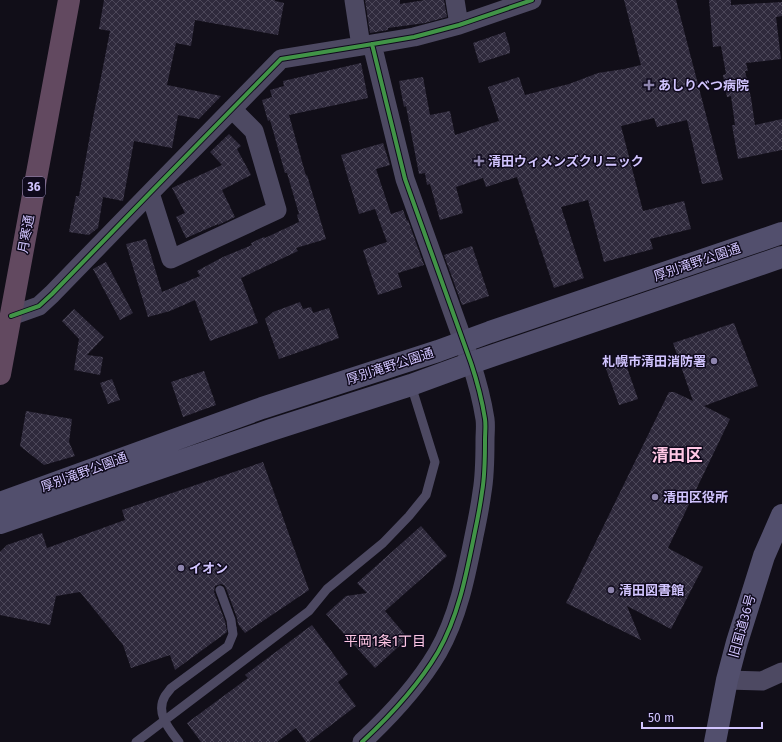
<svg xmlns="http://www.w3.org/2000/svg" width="782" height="742" viewBox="0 0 782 742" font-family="'Fira Sans','Noto Sans JP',sans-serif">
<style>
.building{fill:url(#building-cross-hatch)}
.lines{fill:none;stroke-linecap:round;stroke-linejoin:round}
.lane{stroke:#4d4962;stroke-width:9}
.street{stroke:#4d4962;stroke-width:19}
.secondary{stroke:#524f6d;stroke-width:22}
.highway{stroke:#624960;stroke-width:22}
.lane-bridge{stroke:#4d4962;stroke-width:9}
.cycleway-casing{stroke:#0f0a1c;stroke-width:6}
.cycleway{stroke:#419447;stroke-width:4}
.poi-dot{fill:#8e85ae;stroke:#0f0a1c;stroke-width:1.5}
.labels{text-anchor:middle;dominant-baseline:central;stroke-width:3;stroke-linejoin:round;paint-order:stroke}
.shield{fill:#0f0a1c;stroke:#988dbb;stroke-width:1}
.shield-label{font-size:12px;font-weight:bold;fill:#d2c5ff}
.poi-label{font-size:13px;font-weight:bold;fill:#d2c5ff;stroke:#0f0a1c;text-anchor:start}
.street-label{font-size:13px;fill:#d2c5ff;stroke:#0f0a1c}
.neighbourhood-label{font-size:14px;fill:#ffc7e5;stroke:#0f0a1c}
.district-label{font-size:17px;font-weight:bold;fill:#ffc7e5;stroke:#0f0a1c}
</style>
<defs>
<pattern id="building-cross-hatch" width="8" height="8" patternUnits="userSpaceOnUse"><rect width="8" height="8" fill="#2f2a3c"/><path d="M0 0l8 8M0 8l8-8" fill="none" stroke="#4c4759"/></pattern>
</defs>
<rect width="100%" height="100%" fill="#110e18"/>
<path class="building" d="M 104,0 L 275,0 L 275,1 L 284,3 L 278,35 L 195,20 L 191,46 L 176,43 L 167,85 L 221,96 L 199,119 L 178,115 L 172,148 L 134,141 L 123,201 L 103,197 L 98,228 L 89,235 L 69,232 L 76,196 L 79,196 L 94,113 L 110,31 L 99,29 Z
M 365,0 L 400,0 L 400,4 L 425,0 L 444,0 L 447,17 L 425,23 L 388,28 L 388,30 L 370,33 Z
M 624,0 L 676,0 L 723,180 L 702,184 L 687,120 L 657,127 L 654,118 L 621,126 L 643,211 L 684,201 L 691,229 L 650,239 L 653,249 L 604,262 L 588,200 L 561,207 L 584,278 L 554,288 L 517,177 L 486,187 L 483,178 L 456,187 L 463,213 L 440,220 L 430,184 L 427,185 L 425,173 L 419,174 L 406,106 L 404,107 L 399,81 L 423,77 L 430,115 L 450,111 L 455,135 L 499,121 L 488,87 L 519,77 L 525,95 L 569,84 L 598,73 L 624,69 L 641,65 Z
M 709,0 L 731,0 L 731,5 L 782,2 L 782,16 L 776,17 L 781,59 L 746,63 L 748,71 L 745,71 L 751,98 L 755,125 L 782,119 L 782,150 L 738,159 L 732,125 L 735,125 L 731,96 L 727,97 L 723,75 L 726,74 L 721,46 L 713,47 Z
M 505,32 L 510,48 L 510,53 L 479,63 L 473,43 Z
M 361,63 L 368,98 L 289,115 L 306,176 L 307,175 L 326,239 L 296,248 L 298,251 L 241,278 L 258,323 L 210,341 L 195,300 L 170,311 L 148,317 L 126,244 L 146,239 L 162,292 L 200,276 L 197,271 L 223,257 L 252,245 L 251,243 L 264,237 L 265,238 L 299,222 L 297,215 L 299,214 L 287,173 L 285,173 L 270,120 L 268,121 L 262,100 L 272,97 L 270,90 L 284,86 L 283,81 Z
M 229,134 L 241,146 L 237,149 L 251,175 L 222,190 L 235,217 L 218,225 L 218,224 L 186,238 L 176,217 L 185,213 L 172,188 L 222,165 L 210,152 Z
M 383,143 L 390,165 L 376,169 L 391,214 L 403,210 L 407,221 L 408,220 L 424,265 L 398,273 L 402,287 L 378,295 L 363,250 L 387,242 L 375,209 L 359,214 L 341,155 Z
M 472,246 L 489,296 L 462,305 L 444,255 Z
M 106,262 L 133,313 L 120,320 L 93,269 Z
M 300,302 L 303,309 L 311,307 L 313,313 L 329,308 L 339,338 L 279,359 L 265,319 L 273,312 Z
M 74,309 L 104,337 L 87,355 L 103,357 L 100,375 L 74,370 L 79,339 L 62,321 Z
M 734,323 L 758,386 L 704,406 L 730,419 L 668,548 L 703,567 L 671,629 L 627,606 L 641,640 L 566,603 L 669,392 L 674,392 L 693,401 L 673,343 Z
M 624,359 L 638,399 L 619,405 L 605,366 Z
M 204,371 L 216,405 L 183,417 L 171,382 Z
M 112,379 L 120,400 L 108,404 L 100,383 Z
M 26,411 L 72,419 L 69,442 L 75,456 L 44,465 L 20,446 Z
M 263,462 L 309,590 L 245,633 L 238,624 L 237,618 L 226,588 L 224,585 L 221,584 L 215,586 L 214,592 L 225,621 L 227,632 L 175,670 L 170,655 L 131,668 L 123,645 L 80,592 L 56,596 L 50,625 L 0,615 L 0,552 L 7,545 L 42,533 L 47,548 L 125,520 L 122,510 Z
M 421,526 L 447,556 L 385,611 L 408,638 L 375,668 L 326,614 L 346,596 L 367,593 L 357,583 Z
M 312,625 L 348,674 L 338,682 L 356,706 L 309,742 L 306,742 L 296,728 L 277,742 L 201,742 L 187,723 L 248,678 L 245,675 Z"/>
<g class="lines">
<path class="lane" d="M 220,590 L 231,620 L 232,628
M 136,742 L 309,611 L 327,589 L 383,543 L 409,516 L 426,495 L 435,462 L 411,385"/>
<path class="street" d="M 354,0 L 361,46
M 455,0 L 459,25
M 150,193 L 171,259 L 277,210 L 254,131 L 232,109
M 11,316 L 39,306 L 52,294 L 150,193 L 281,59 L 361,46 L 414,37 L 459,25 L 532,0
M 727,680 L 762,681 L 782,672
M 362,742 C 391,715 418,686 438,652 C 458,617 466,576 474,536 C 477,522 480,507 482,492 C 485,475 485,457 485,440 C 485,433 486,426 485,419 C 482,400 477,381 471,363 L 405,179 L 372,44"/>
<path class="secondary" d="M 0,503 L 262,408 L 438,351 L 490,332 L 782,233
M 0,523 L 271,430 L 411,385 L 471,363 L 782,257
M 715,742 L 727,680 L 737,642 L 764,556 L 782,515"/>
<path class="highway" d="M 0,374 L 69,0"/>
<path class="lane-bridge" d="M 179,742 C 169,729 155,713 165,696 C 167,693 169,691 171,688 L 228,646 L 233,634 L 232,628"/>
<defs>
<path id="cycleway" d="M 11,316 L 39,306 L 52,294 L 150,193 L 281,59 L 361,46 L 414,37 L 459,25 L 532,0
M 362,742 C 391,715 418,686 438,652 C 458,617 466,576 474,536 C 477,522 480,507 482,492 C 485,475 485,457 485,440 C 485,433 486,426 485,419 C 482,400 477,381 471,363 L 405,179 L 372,44"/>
</defs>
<use href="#cycleway" class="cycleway-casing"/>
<use href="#cycleway" class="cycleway"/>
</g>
<g class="poi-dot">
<path d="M647 79h4v4h4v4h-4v4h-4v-4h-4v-4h4z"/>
<path d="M477 155h4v4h4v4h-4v4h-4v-4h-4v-4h4z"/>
<circle cx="714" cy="361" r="4"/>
<circle cx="655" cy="497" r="4"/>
<circle cx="181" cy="568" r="4"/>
<circle cx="611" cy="590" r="4"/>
</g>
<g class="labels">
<rect class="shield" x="23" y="177" width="22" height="20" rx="3"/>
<g class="shield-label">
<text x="34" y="187">36</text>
</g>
<g class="poi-label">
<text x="658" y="85">あしりべつ病院</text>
<text x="488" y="161">清田ウィメンズクリニック</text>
<text x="706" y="361" text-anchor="end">札幌市清田消防署</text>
<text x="663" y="497">清田区役所</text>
<text x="189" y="568">イオン</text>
<text x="619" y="590">清田図書館</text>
</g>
<g class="street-label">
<text transform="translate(26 234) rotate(-80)">月寒通</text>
<text transform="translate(697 262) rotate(-19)">厚別滝野公園通</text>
<text transform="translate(390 366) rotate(-18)">厚別滝野公園通</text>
<text transform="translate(84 472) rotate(-20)">厚別滝野公園通</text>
<text transform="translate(742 626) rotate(-74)">旧国道36号</text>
</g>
<g class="neighbourhood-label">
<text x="385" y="641">平岡1条1丁目</text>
</g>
<g class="district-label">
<text x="677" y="455">清田区</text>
</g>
</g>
<path d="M642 722v6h120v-6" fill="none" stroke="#d2c5ff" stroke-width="2"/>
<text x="648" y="722" font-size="12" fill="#d2c5ff" stroke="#0f0a1c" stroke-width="3" paint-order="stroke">50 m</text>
</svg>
